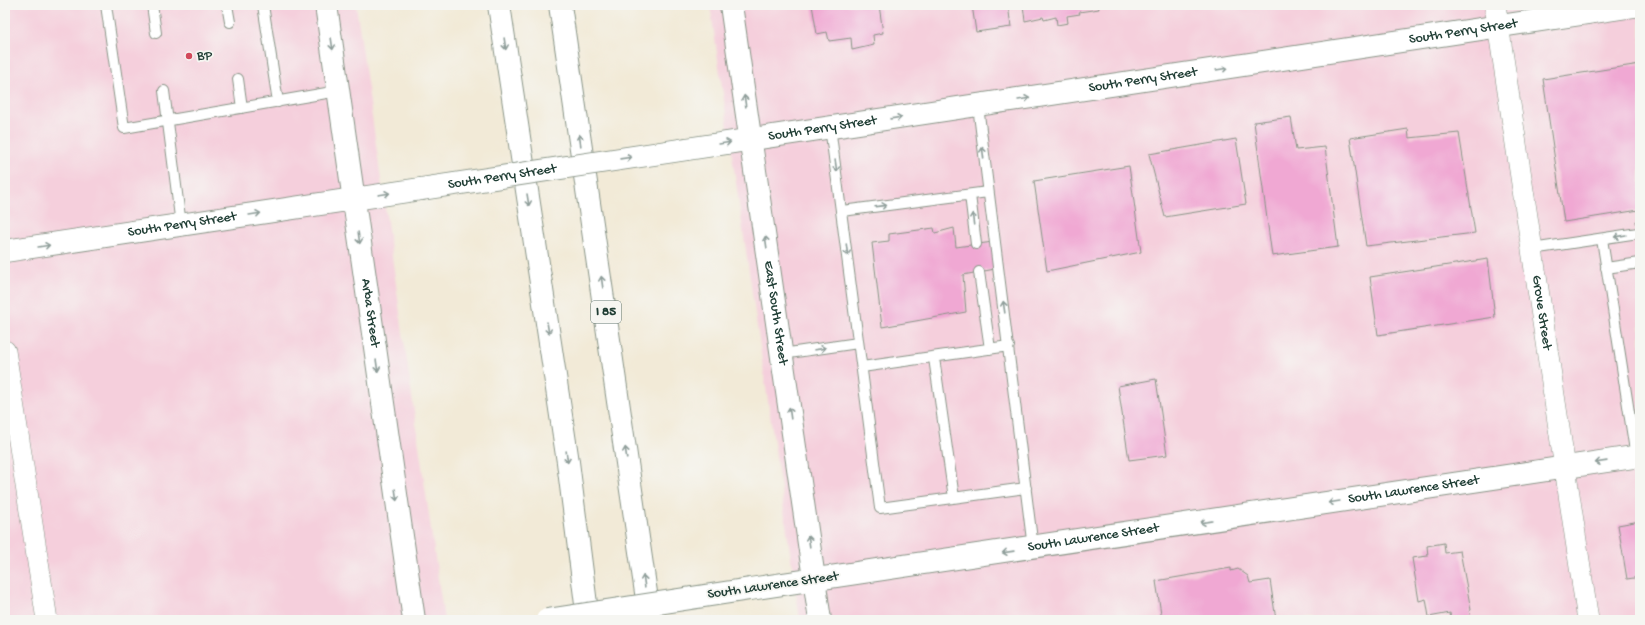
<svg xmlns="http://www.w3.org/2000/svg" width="1645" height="625" viewBox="0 0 1645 625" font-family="'Gochi Hand',sans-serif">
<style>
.built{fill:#f5cfdc}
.building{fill:#f0a8d3}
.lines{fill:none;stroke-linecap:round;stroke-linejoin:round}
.service-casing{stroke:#889486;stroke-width:12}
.minor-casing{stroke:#889486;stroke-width:22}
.tertiary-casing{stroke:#889486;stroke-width:24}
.secondary-casing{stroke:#889486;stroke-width:24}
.motorway-casing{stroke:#889486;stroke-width:24}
.service{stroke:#fff;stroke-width:10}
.minor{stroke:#fff;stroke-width:21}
.tertiary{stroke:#fff;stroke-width:22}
.secondary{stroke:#fff;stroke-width:22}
.motorway{stroke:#fff;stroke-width:22}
.tertiary-bridge-casing{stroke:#889486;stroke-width:24;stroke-linecap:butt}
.secondary-bridge-casing{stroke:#889486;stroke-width:24;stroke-linecap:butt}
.tertiary-bridge{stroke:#fff;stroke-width:22}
.secondary-bridge{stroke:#fff;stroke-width:22}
.oneway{stroke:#8f9e9a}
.poi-dot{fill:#d1495b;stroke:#f6f6f2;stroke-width:1.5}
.labels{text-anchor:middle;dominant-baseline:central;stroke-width:3.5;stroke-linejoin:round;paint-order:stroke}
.shield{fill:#f6f6f2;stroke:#60746d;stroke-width:1}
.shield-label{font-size:13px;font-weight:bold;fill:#1f3d34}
.street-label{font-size:14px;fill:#1f3d34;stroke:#f6f6f2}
.poi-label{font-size:14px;fill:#1f3d34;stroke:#f6f6f2;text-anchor:start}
</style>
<rect width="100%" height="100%" fill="#f6f6f2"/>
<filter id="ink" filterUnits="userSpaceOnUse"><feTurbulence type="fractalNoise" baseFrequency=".025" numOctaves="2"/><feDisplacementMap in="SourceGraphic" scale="8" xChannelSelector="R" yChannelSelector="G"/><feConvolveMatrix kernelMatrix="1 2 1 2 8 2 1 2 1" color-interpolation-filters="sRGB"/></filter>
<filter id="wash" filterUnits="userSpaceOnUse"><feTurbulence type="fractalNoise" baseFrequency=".012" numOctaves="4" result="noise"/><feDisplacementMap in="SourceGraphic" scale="16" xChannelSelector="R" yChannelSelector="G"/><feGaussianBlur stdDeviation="0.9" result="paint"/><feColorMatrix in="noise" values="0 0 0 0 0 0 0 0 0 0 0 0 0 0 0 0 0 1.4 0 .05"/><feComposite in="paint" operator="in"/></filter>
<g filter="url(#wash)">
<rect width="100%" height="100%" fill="#f2ead7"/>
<path class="built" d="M 5,5 L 356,5 L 444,620 L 5,620 Z
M 710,5 L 1640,5 L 1640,620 L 800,620 Z"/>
<g id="blocks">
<path class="building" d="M 812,5 L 879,5 L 883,33 L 873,35 L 874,45 L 852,50 L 851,38 L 829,41 L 827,32 L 817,34 Z
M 972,5 L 1008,5 L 1011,27 L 976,32 Z
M 1023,5 L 1098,5 L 1099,9 L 1079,12 L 1080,14 L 1067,16 L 1068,23 L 1057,25 L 1056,17 L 1044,20 L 1043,17 L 1025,21 Z
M 1640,64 L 1640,213 L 1639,210 L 1564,222 L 1543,79 Z
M 1291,117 L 1296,150 L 1325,147 L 1338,247 L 1272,256 L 1254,122 Z
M 1408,129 L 1409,138 L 1459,133 L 1475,233 L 1366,246 L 1350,138 Z
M 1236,139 L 1246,204 L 1165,217 L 1149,154 Z
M 1129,166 L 1141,252 L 1047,271 L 1034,181 Z
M 1636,221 L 1640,221 L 1640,246 L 1639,246 Z
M 934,228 L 935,233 L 954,228 L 956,247 L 993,242 L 995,269 L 963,275 L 966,312 L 882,327 L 872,243 L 889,241 L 889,234 Z
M 1488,259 L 1495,317 L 1378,335 L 1370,277 Z
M 1156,379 L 1167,455 L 1129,460 L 1118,386 Z
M 1640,521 L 1640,577 L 1627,579 L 1618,525 Z
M 1444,543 L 1445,553 L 1460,551 L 1471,610 L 1469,611 L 1471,617 L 1451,620 L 1450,613 L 1429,617 L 1426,599 L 1419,601 L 1412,558 L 1428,556 L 1427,546 Z
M 1231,568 L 1231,571 L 1238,569 L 1248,576 L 1250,583 L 1270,580 L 1276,620 L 1162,620 L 1156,581 Z"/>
</g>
</g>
<g filter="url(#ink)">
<use href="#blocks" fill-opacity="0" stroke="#889486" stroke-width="1"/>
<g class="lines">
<defs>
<path id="service" d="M 106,5 L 124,128 L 338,91
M 152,5 L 156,33
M 227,5 L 230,22
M 263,5 L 278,102
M 238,79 L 242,108
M 164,91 L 181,225
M 978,106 L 1033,548
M 830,127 L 880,508 L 1026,488
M 970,195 L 976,244
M 842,211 L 988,192
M 1602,239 L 1636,457
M 1532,249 L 1638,233
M 1606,268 L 1640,263
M 979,272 L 990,349
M 782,354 L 858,343
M 934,358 L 954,498
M 862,367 L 1009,346"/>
<g id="minor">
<path id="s1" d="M 1495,5 L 1588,620"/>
<path d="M 5,351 L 47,620"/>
</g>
<g id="tertiary">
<path id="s2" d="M 750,589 L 1640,456"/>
</g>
<g id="secondary">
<path id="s3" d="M 326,5 L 414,620"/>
<path id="s4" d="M 731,5 L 820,620"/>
<path id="s5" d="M 687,149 L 1640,5"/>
<path id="s6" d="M 5,251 L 421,189"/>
</g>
<path id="motorway" d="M 499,5 L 568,462 L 588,620
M 560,5 L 650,620"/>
</defs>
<use href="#service" class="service-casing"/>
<use href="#minor" class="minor-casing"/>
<use href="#tertiary" class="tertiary-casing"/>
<use href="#secondary" class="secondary-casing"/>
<use href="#motorway" class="motorway-casing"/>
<use href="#service" class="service"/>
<use href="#minor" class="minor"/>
<use href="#tertiary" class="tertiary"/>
<use href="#secondary" class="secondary"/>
<use href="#motorway" class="motorway"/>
<defs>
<path id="tertiary-bridge" d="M 547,620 L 750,589"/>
<g id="secondary-bridge">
<path id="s7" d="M 421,189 L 687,149"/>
</g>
</defs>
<use href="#tertiary-bridge" class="tertiary-bridge-casing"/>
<use href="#secondary-bridge" class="secondary-bridge-casing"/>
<use href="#tertiary-bridge" class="tertiary-bridge"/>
<use href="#secondary-bridge" class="secondary-bridge"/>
</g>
<defs><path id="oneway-shaft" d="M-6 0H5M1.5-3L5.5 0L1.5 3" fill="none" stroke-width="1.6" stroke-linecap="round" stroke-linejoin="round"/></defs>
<g class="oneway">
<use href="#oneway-shaft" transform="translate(332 44) rotate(82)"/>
<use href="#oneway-shaft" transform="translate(505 44) rotate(82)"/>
<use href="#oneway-shaft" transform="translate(1222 69) rotate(-9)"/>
<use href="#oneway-shaft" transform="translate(1024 99) rotate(-9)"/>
<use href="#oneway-shaft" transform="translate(745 101) rotate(-98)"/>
<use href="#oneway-shaft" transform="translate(896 118) rotate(-8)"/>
<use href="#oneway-shaft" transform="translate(580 140) rotate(-98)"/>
<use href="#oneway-shaft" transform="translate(725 143) rotate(-9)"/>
<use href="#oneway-shaft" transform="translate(983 153) rotate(-97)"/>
<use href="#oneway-shaft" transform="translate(626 158) rotate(-8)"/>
<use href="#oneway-shaft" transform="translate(836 166) rotate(82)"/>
<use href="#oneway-shaft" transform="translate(384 194) rotate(-9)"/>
<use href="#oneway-shaft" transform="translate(528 200) rotate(81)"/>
<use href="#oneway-shaft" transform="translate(881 206) rotate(-7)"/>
<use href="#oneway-shaft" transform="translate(255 214) rotate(-9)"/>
<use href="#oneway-shaft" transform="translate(973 219) rotate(-97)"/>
<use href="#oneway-shaft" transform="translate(1620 236) rotate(170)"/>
<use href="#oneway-shaft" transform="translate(359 238) rotate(82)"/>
<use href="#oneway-shaft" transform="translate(766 242) rotate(-98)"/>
<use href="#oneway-shaft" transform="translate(44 246) rotate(-9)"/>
<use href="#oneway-shaft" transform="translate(847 250) rotate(83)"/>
<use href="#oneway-shaft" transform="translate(602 282) rotate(-98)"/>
<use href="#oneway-shaft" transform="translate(1004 307) rotate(-98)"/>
<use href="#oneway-shaft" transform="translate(548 328) rotate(81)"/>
<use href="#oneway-shaft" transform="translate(820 349) rotate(-8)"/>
<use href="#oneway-shaft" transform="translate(377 366) rotate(82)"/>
<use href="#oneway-shaft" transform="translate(790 413) rotate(-98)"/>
<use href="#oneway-shaft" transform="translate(626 453) rotate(-98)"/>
<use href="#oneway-shaft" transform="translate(567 457) rotate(82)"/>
<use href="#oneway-shaft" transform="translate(1601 462) rotate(172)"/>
<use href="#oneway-shaft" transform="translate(396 495) rotate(82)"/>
<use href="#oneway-shaft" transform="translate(1334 502) rotate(171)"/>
<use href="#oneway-shaft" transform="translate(1206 522) rotate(171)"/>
<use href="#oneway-shaft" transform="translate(809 541) rotate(-98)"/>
<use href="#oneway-shaft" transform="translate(1008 552) rotate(172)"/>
<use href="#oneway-shaft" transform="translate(644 581) rotate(-98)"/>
</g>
</g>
<circle class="poi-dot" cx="189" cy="56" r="4"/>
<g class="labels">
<rect class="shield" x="591" y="301" width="30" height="22" rx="3"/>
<g class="shield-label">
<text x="606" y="312">I 85</text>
</g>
<g class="street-label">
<text stroke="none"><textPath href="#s5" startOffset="785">South Perry Street</textPath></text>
<text stroke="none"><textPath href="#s5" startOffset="461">South Perry Street</textPath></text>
<text stroke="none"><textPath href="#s5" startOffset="137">South Perry Street</textPath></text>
<text stroke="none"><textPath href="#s7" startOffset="82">South Perry Street</textPath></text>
<text stroke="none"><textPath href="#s6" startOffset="179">South Perry Street</textPath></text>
<text stroke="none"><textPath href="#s4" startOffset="311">East South Street</textPath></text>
<text stroke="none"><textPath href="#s3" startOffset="311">Arba Street</textPath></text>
<text stroke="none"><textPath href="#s1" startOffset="311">Grove Street</textPath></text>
<text stroke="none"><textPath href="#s2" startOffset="671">South Lawrence Street</textPath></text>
<text stroke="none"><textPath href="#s2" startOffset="347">South Lawrence Street</textPath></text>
<text transform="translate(773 586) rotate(-8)">South Lawrence Street</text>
</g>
<g class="poi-label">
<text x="197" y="56">BP</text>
</g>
</g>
<rect width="1645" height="625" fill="none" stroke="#f6f6f2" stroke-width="20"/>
</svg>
